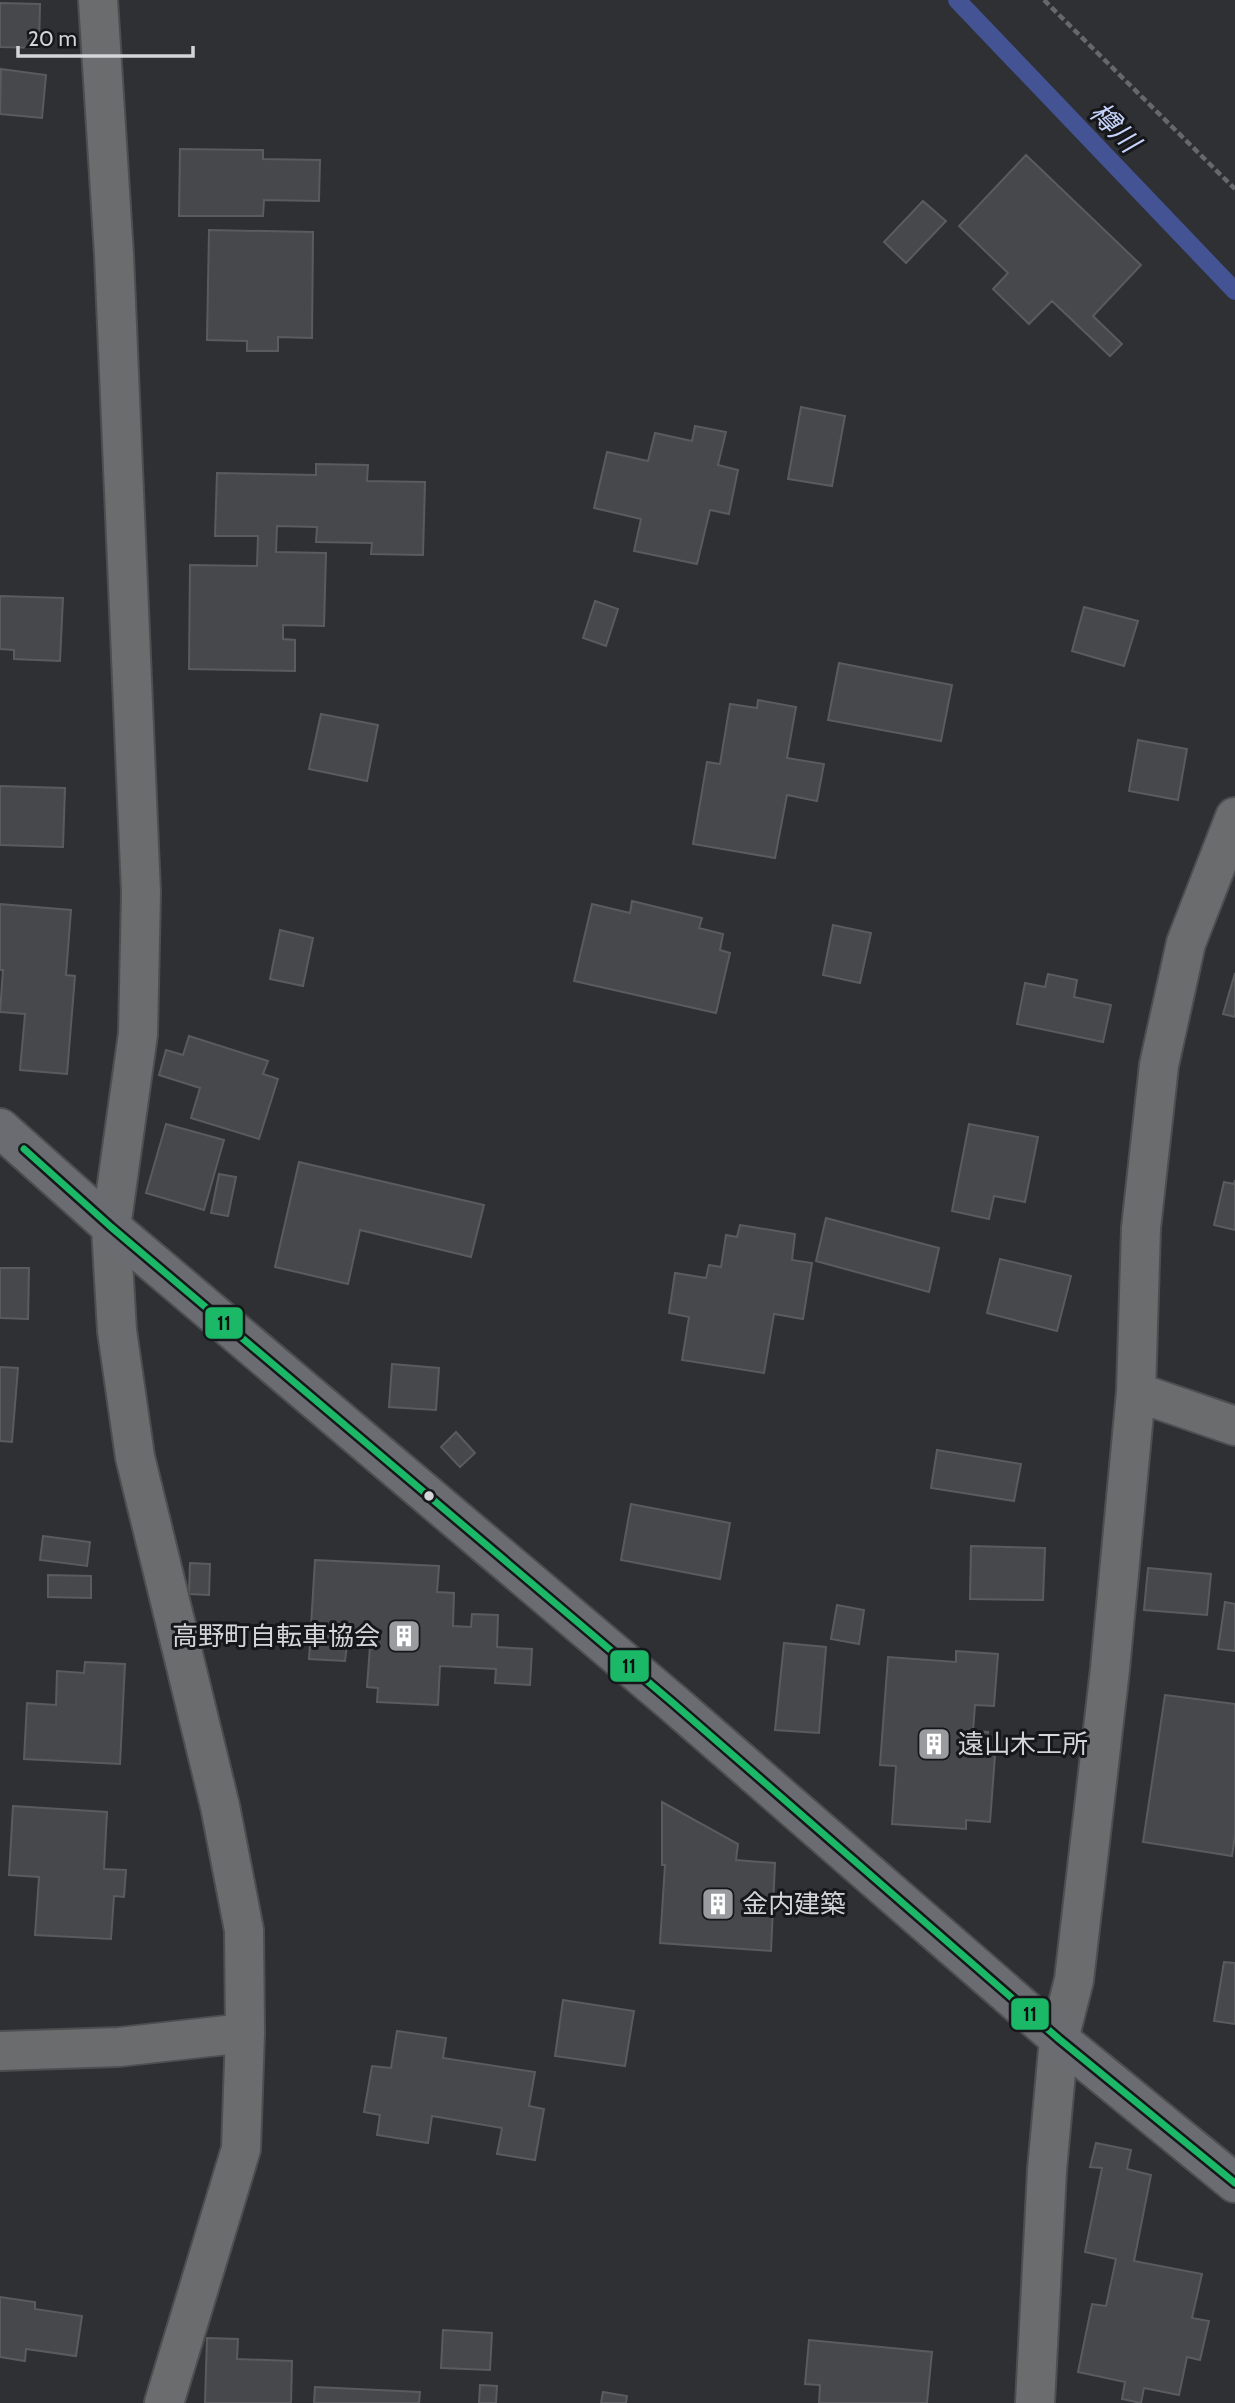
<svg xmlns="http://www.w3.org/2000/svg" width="1235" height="2403" viewBox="0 0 1235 2403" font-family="Cabin,'Noto Sans JP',sans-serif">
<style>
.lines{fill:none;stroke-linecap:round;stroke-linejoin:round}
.stream{stroke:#435393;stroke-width:18}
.building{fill:#47484b;stroke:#5a5b5d;stroke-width:2}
.minor-casing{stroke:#4d4e50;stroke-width:42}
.primary-casing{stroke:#4d4e50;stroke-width:42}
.path{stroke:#68686a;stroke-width:4.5;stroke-dasharray:7 3.5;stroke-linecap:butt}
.minor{stroke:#6b6c6e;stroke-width:38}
.primary{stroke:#6a6c71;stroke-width:38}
.bus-1-casing{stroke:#16171a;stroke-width:12}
.bus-1{stroke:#1ab867;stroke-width:7}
.bus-dot{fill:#d4d5d9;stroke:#16171a;stroke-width:2.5}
.labels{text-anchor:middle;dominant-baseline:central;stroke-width:6;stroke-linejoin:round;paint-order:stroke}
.poi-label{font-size:26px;fill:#d4d5d9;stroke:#16171a;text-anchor:start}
.water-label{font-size:28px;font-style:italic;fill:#c6d3fb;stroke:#16171a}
.line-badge{stroke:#16171a;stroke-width:2.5}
.pale-badge-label{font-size:19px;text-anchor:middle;font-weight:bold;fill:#111}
</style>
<rect width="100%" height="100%" fill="#2f3033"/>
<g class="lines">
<path class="stream" d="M 957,0 L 1235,291"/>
</g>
<path class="building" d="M 0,3 L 40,4 L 39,48 L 0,47 Z
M 1,69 L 46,75 L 42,118 L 0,114 Z
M 180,149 L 263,150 L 263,159 L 320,160 L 319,201 L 264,200 L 263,216 L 179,216 Z
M 1026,155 L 1141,265 L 1093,316 L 1122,344 L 1110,356 L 1052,301 L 1029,324 L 993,289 L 1008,273 L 959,226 Z
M 923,201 L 946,221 L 906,263 L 884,242 Z
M 209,230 L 313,232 L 312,338 L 278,337 L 278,351 L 247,351 L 247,341 L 207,340 Z
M 801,407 L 845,416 L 832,486 L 788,479 Z
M 695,426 L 726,432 L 718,465 L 738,470 L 729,514 L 710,510 L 697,564 L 634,551 L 641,519 L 594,508 L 607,452 L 648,461 L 655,433 L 692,441 Z
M 316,464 L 368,465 L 367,481 L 425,482 L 423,555 L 371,554 L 372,543 L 316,542 L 317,527 L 277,526 L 276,552 L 326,553 L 324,626 L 283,625 L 283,639 L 295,640 L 295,671 L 189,669 L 190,565 L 257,566 L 258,536 L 215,536 L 217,473 L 316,475 Z
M 0,596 L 63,598 L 60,661 L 14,659 L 14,650 L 0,649 Z
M 595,601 L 618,609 L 606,646 L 583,638 Z
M 1084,607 L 1138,621 L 1124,666 L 1072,651 Z
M 839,663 L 952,685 L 941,741 L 828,720 Z
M 758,700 L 796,707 L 787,758 L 824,764 L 817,801 L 787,795 L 775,858 L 693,844 L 707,762 L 720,764 L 730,704 L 757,708 Z
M 321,714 L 378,725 L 367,781 L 309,769 Z
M 1138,740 L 1187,749 L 1178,800 L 1129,791 Z
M 0,786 L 65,788 L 63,847 L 0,845 Z
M 632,901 L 702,918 L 699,928 L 723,934 L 720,950 L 730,953 L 716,1013 L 574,981 L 592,904 L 630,913 Z
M 0,904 L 71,910 L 66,975 L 75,976 L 67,1074 L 20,1070 L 25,1014 L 0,1012 L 3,970 L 0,970 Z
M 833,925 L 871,933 L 860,983 L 823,975 Z
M 280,930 L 313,938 L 303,986 L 270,979 Z
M 1235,973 L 1235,1017 L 1223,1014 Z
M 1048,974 L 1077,980 L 1074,997 L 1111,1005 L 1103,1042 L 1017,1024 L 1025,983 L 1045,987 Z
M 189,1036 L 268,1061 L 263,1074 L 278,1079 L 259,1139 L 191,1118 L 200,1088 L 159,1075 L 166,1050 L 183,1055 Z
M 166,1124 L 224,1140 L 204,1210 L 146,1193 Z
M 969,1124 L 1038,1137 L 1025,1202 L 994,1196 L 989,1219 L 952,1211 Z
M 299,1162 L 484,1205 L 471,1257 L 360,1230 L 348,1284 L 275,1267 Z
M 219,1174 L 236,1177 L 228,1216 L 211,1213 Z
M 1235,1180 L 1235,1230 L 1214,1225 L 1224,1182 L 1234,1184 Z
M 826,1218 L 939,1248 L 929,1292 L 816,1261 Z
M 740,1225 L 795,1234 L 792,1260 L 812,1263 L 803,1319 L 774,1314 L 764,1373 L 682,1360 L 689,1317 L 669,1313 L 675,1273 L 706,1278 L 709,1265 L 721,1267 L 726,1235 L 737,1237 Z
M 1000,1259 L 1071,1276 L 1057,1331 L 987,1313 Z
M 0,1268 L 29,1268 L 28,1319 L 0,1318 Z
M 392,1364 L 439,1368 L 436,1410 L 389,1407 Z
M 0,1367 L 18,1368 L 12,1442 L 0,1441 Z
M 456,1432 L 475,1453 L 460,1467 L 441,1447 Z
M 937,1450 L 1021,1464 L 1014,1501 L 931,1488 Z
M 631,1504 L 730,1523 L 720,1579 L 621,1560 Z
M 43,1536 L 90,1542 L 87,1566 L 40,1560 Z
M 971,1546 L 1045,1548 L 1043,1600 L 970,1599 Z
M 315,1560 L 439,1566 L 437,1592 L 454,1593 L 453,1626 L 471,1627 L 472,1614 L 498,1615 L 497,1647 L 532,1649 L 530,1685 L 495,1683 L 496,1669 L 440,1666 L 438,1705 L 377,1702 L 378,1688 L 367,1687 L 370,1646 L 347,1645 L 345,1661 L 309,1659 Z
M 190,1563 L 210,1564 L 209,1595 L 189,1594 Z
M 1148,1568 L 1211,1574 L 1207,1615 L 1144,1610 Z
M 48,1575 L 91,1576 L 91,1598 L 48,1597 Z
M 1225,1602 L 1235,1604 L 1235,1651 L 1218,1649 Z
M 837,1605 L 864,1610 L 859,1644 L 831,1639 Z
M 784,1643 L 826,1647 L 819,1733 L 775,1730 Z
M 956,1651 L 998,1654 L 994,1706 L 975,1705 L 973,1731 L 988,1732 L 987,1755 L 995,1755 L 990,1822 L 966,1820 L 966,1829 L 892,1824 L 896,1766 L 880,1765 L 888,1657 L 956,1662 Z
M 85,1662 L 125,1664 L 120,1764 L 24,1759 L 27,1703 L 56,1705 L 57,1671 L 84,1673 Z
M 1165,1695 L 1235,1704 L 1235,1836 L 1232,1856 L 1143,1842 Z
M 662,1802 L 738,1844 L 736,1860 L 775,1863 L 771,1951 L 660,1943 L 665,1865 L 662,1865 Z
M 13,1806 L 107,1812 L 104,1869 L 126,1870 L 124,1897 L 114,1896 L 111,1939 L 35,1935 L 39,1877 L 9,1875 Z
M 1224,1962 L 1235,1963 L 1235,2024 L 1214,2021 Z
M 563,2000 L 634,2011 L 625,2066 L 555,2056 Z
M 397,2031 L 446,2038 L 443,2058 L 535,2072 L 529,2106 L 544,2109 L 535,2160 L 497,2154 L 502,2128 L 432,2116 L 428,2143 L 377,2135 L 380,2115 L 364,2112 L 372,2066 L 391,2068 Z
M 1096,2143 L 1131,2150 L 1127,2169 L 1151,2175 L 1134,2261 L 1202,2274 L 1192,2318 L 1209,2321 L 1200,2360 L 1187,2357 L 1179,2395 L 1144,2388 L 1141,2403 L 1122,2399 L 1125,2382 L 1078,2372 L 1092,2304 L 1106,2306 L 1116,2259 L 1085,2252 L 1102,2168 L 1090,2167 Z
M 0,2297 L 35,2302 L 35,2309 L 82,2316 L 76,2356 L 26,2349 L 25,2361 L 0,2357 Z
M 443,2330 L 492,2333 L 490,2370 L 441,2368 Z
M 207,2338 L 238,2339 L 237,2359 L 292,2361 L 291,2403 L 205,2403 Z
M 809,2340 L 932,2352 L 927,2403 L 819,2403 L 820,2385 L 805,2384 Z
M 480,2385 L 497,2386 L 496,2403 L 479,2403 Z
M 315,2387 L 420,2392 L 419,2403 L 314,2403 Z
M 603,2392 L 627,2396 L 626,2403 L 601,2403 Z"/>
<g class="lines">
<defs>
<path id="minor" d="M 98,0 L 114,255 L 141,893 L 138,1034 L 111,1227 L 117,1331 L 135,1457 L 220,1806 L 244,1930 L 245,2033 L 241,2149 L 164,2403
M 1136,1392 L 1235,1426
M 0,2051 L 119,2047 L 245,2033
M 1035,2403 L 1047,2170 L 1059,2039 L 1074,1980 L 1110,1669 L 1136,1392 L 1141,1228 L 1159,1065 L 1186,943 L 1235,817"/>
<path id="primary" d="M 0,1128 L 111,1227 L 673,1703 L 1059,2039 L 1235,2183"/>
</defs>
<use href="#minor" class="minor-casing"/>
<use href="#primary" class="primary-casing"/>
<path class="path" d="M 1044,0 L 1235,189"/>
<use href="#minor" class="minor"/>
<use href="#primary" class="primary"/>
<defs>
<path id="bus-1" d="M 24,1149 L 111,1227 L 673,1703 L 1059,2039 L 1235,2183"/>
</defs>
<use href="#bus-1" class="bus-1-casing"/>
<use href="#bus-1" class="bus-1"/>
</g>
<defs>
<symbol id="building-square" viewBox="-11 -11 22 22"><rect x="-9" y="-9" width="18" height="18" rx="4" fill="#9a9b9f" stroke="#16171a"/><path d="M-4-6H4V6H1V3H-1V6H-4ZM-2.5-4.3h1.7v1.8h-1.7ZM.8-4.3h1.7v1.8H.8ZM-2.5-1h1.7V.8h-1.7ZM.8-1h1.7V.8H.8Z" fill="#fff"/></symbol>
</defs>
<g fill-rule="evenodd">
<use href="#building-square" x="385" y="1617" width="38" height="38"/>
<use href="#building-square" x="915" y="1725" width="38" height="38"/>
<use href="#building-square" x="699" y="1885" width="38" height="38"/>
</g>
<circle class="bus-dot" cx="429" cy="1496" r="6"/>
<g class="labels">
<g class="poi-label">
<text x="380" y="1636" text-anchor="end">高野町自転車協会</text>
<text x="958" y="1744">遠山木工所</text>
<text x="742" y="1904">金内建築</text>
</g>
<g class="water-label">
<text transform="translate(1115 127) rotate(46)">樽川</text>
</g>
</g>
<g class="line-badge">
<rect x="204" y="1306" width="40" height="34" rx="7" fill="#1ab867"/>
<rect x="609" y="1649" width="41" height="34" rx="7" fill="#1ab867"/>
<rect x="1010" y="1997" width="40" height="34" rx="7" fill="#1ab867"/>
</g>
<g class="pale-badge-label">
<text x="224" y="1330">11</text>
<text x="629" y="1673">11</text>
<text x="1030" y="2021">11</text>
</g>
<path d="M18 46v10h175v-10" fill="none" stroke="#d4d5d9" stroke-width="3.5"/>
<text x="28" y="46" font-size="21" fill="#d4d5d9" stroke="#16171a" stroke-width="5" paint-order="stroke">20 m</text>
</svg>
